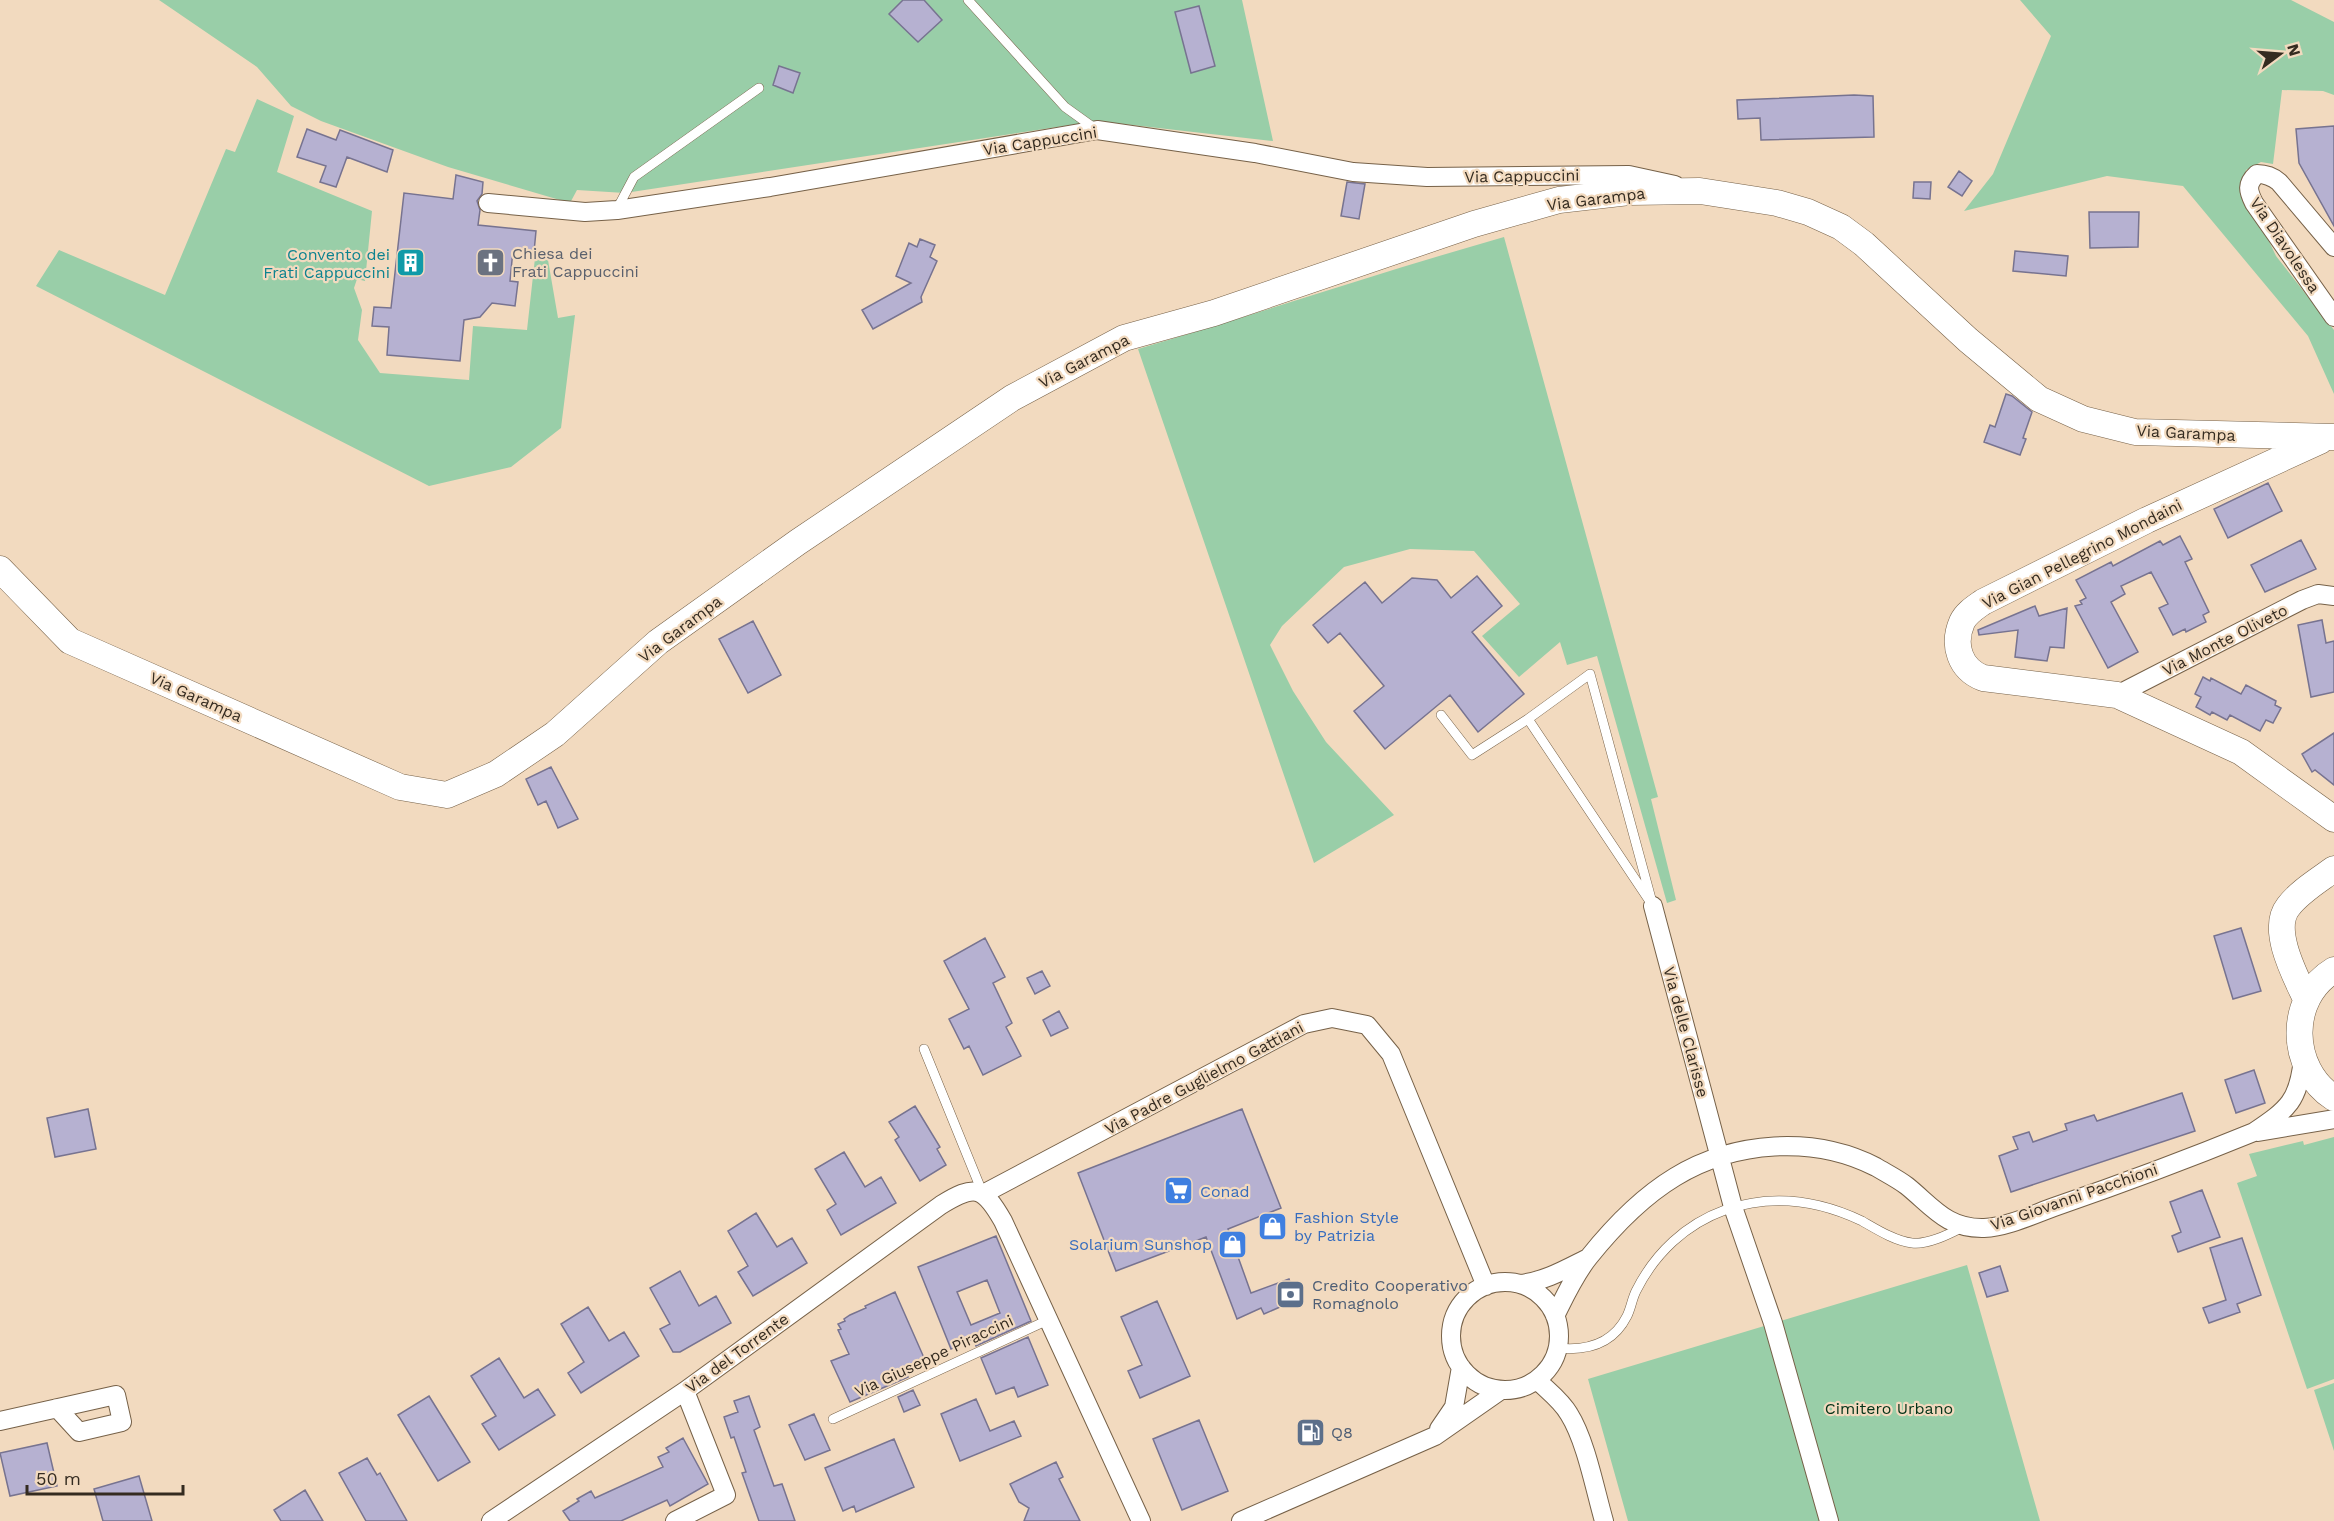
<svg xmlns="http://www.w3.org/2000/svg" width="2334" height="1521" viewBox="0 0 2334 1521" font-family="'Work Sans',sans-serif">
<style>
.green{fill:#99cea8}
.building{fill:#b6b1d1;stroke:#777390;stroke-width:1.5;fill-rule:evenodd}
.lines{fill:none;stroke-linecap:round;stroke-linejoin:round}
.lane-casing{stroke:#766148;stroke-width:10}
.street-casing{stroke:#766148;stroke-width:20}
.secondary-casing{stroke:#766148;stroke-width:27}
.lane{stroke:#fff;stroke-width:9}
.street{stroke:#fff;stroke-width:18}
.secondary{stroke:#fff;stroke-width:26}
.labels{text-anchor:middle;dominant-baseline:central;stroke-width:4.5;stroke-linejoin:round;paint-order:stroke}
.street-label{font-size:16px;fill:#342b20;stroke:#f2dabf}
.worship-label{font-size:16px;fill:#5b616d;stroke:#f2dabf;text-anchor:start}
.culture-label{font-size:16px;fill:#0d838f;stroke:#f2dabf;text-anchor:end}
.shop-label{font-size:16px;fill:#366cbe;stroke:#f2dabf;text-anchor:start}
.service-label{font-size:16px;fill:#4e5e75;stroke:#f2dabf;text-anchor:start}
.park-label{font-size:16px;fill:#033318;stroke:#f2dabf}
</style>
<rect width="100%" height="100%" fill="#f2dabf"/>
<path class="green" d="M 159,0 L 1242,0 L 1273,141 L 1097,121 L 625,193 L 577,190 L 570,203 L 448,167 L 321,121 L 291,106 L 257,67 Z
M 2020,0 L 2291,0 L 2334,22 L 2334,95 L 2323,91 L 2282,90 L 2273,164 L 2261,162 L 2246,170 L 2243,186 L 2276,256 L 2334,330 L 2334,394 L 2308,336 L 2183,186 L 2107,176 L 1964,211 L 1993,174 L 2051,36 Z
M 257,99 L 294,116 L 277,172 L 372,211 L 365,281 L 357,279 L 354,288 L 362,310 L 358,340 L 380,373 L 469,380 L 473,326 L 527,330 L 535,258 L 548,260 L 558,318 L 575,315 L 561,428 L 511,467 L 429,486 L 36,286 L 59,250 L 165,295 L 226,149 L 235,152 Z
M 1504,237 L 1658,797 L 1651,799 L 1676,900 L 1667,903 L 1597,656 L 1567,665 L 1560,642 L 1519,677 L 1482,636 L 1520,604 L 1474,551 L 1410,549 L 1344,567 L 1282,626 L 1270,645 L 1293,691 L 1326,742 L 1394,815 L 1314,863 L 1138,349 C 1260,313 1381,272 1504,237 Z
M 2334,1137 L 2334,1379 L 2307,1389 L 2237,1183 L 2257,1176 L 2249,1154 L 2303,1141 L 2304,1145 Z
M 1967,1265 L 2040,1521 L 1628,1521 L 1588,1379 Z
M 2334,1383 L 2334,1451 L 2314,1390 Z"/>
<path class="building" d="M 903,0 L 924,0 L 942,20 L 918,42 L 889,14 Z
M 1199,6 L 1215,66 L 1191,73 L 1175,12 Z
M 779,66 L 800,73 L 793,93 L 773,85 Z
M 1854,95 L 1873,96 L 1874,137 L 1761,140 L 1760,118 L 1738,119 L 1737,100 Z
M 2334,126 L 2334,226 L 2299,163 L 2296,129 Z
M 307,129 L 336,140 L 340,130 L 393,150 L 387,172 L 347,157 L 336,187 L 320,182 L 326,166 L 297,157 Z
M 1959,171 L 1972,181 L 1962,196 L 1948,187 Z
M 456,175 L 483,182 L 482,194 L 477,201 L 480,210 L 478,225 L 536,231 L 534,252 L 513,250 L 510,281 L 518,282 L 515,306 L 492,303 L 480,317 L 464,320 L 460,361 L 387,355 L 389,327 L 372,326 L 374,307 L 391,308 L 404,193 L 453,199 Z
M 1347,182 L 1365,184 L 1359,219 L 1341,216 Z
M 1914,182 L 1931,182 L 1930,199 L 1913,198 Z
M 2089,212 L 2139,212 L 2138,247 L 2090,248 Z
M 920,239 L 935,245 L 930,257 L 937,261 L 921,297 L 922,302 L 873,329 L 862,310 L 911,283 L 896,276 L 909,243 L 917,247 Z
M 2015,251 L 2068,256 L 2066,276 L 2013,271 Z
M 2006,394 L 2012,396 L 2032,412 L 2023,438 L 2026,439 L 2020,455 L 1984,442 L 1990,425 L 1995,427 Z
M 2268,483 L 2282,511 L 2228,538 L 2214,509 Z
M 2180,536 L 2192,559 L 2185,562 L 2209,612 L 2203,615 L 2206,622 L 2186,632 L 2185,629 L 2173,635 L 2159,608 L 2168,604 L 2151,572 L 2121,586 L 2125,594 L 2111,602 L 2138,652 L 2108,668 L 2075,606 L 2082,604 L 2080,601 L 2086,598 L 2076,580 L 2111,562 L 2113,566 L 2160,541 L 2163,545 Z
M 2301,540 L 2316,569 L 2265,592 L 2251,565 Z
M 1477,576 L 1502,606 L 1472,632 L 1524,694 L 1478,732 L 1450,695 L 1385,749 L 1354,711 L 1384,686 L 1340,633 L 1328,643 L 1313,625 L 1365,582 L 1382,603 L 1412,578 L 1437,580 L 1451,598 Z
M 2035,606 L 2039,616 L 2067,608 L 2064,648 L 2050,647 L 2047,661 L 2015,657 L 2018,630 L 1979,635 L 1978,630 Z
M 2322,620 L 2326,643 L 2334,641 L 2334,692 L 2311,697 L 2298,625 Z
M 753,621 L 781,675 L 748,693 L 719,639 Z
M 2203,677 L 2210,681 L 2211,678 L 2241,694 L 2246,685 L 2276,701 L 2275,705 L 2281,708 L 2273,723 L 2266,720 L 2260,731 L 2230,715 L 2227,720 L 2212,712 L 2210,715 L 2196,707 L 2201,697 L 2195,694 Z
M 2334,733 L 2334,785 L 2315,770 L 2312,772 L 2302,754 Z
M 551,767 L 578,819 L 558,828 L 546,801 L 538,805 L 526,779 Z
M 2241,928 L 2261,991 L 2233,999 L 2214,936 Z
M 985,938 L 1005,977 L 993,983 L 1012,1023 L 1006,1027 L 1021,1056 L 983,1075 L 969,1046 L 964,1049 L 949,1019 L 969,1009 L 944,961 Z
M 1042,971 L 1050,986 L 1035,994 L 1027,978 Z
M 1059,1011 L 1068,1028 L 1051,1036 L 1043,1020 Z
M 2254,1070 L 2265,1103 L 2236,1113 L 2225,1080 Z
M 2182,1093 L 2195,1131 L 2011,1192 L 1999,1156 L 2018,1149 L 2013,1137 L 2029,1132 L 2033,1142 L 2067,1130 L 2065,1124 L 2094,1115 L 2097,1121 Z
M 915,1106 L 940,1147 L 937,1149 L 946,1165 L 920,1181 L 895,1140 L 899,1137 L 889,1122 Z
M 88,1109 L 96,1149 L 55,1157 L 47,1118 Z
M 1242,1109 L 1281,1208 L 1228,1229 L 1251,1293 L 1289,1279 L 1296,1300 L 1264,1314 L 1261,1308 L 1237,1319 L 1206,1237 L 1116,1271 L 1078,1173 Z
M 844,1152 L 865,1187 L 881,1177 L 896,1203 L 841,1235 L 827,1210 L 836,1204 L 815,1169 Z
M 2202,1190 L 2220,1237 L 2178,1252 L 2172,1236 L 2181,1232 L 2170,1202 Z
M 756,1213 L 777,1247 L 792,1238 L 807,1263 L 753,1296 L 738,1272 L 748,1266 L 728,1231 Z
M 996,1236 L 1031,1321 L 976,1346 L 974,1339 L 951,1349 L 918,1267 ZM 987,1280 L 1000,1313 L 971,1325 L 957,1292 Z
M 2242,1238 L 2261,1295 L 2237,1304 L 2240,1312 L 2209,1323 L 2203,1308 L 2226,1300 L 2210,1248 Z
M 2000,1266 L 2008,1291 L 1987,1297 L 1979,1273 Z
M 680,1271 L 699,1306 L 716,1296 L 731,1323 L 680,1352 L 673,1352 L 660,1329 L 670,1324 L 650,1288 Z
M 895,1292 L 925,1360 L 905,1369 L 908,1377 L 850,1402 L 831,1361 L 849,1354 L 838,1330 L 841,1329 L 838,1324 L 845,1321 L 844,1319 L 850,1315 L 866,1308 L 865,1306 Z
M 1157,1301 L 1190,1376 L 1140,1398 L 1128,1371 L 1142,1365 L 1121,1317 Z
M 588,1307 L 609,1341 L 624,1332 L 639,1356 L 581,1393 L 568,1373 L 584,1362 L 561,1324 Z
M 1028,1337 L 1048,1385 L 1018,1397 L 1014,1387 L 996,1394 L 981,1358 Z
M 499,1358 L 524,1398 L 538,1389 L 555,1415 L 499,1450 L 482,1424 L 496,1416 L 471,1376 Z
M 913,1390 L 920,1405 L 904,1412 L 898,1397 Z
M 429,1396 L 470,1462 L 438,1481 L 398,1415 Z
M 749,1396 L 760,1427 L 754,1430 L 774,1486 L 782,1484 L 795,1521 L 759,1521 L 742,1473 L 746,1472 L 734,1437 L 731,1438 L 724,1417 L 738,1412 L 734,1401 Z
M 976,1399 L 990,1431 L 1014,1421 L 1021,1436 L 960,1461 L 941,1414 Z
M 814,1414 L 830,1450 L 805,1460 L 789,1425 Z
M 1199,1420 L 1228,1491 L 1182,1510 L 1153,1439 Z
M 683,1438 L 708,1484 L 670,1506 L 667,1500 L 621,1521 L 570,1521 L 563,1511 L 579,1501 L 577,1499 L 591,1491 L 595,1498 L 663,1467 L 658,1457 L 669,1452 L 666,1448 Z
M 894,1439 L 914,1487 L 856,1512 L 854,1506 L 843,1511 L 825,1468 Z
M 47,1443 L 57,1486 L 10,1496 L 0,1453 Z
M 367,1458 L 377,1475 L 380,1473 L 407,1521 L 366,1521 L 339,1473 Z
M 1056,1462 L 1063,1477 L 1059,1479 L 1080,1521 L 1024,1521 L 1029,1508 L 1019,1502 L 1010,1484 Z
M 139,1476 L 152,1521 L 103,1521 L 94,1489 Z
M 305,1490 L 323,1521 L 281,1521 L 274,1510 Z"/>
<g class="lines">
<defs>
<path id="lane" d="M 968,0 L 1065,107 L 1097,130
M 617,209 L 634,177 L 759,88
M 1590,674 L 1653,906 L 1528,719 Z
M 1441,715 L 1472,755 L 1528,719
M 924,1049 L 983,1194
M 1558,1348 C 1587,1351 1613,1344 1627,1316 C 1631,1308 1632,1299 1636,1291 C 1655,1253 1686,1224 1725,1210 C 1771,1194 1818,1200 1862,1221 C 1876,1229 1895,1241 1912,1243 C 1928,1245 1949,1234 1963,1227
M 833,1419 L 1048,1320"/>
<path id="street" d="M 488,203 L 585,212 L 617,210 L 770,187 L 1097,130 L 1255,153 L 1353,172 L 1427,177 L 1629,175 L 1675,185
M 2334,247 L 2279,182 C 2272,176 2266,174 2257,174 C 2246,184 2248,191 2254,203 L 2334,317
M 2117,695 L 2302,600 L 2318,594 L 2334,596
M 1653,906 L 1733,1207 L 1773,1323 L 1829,1521
M 2258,1132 L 2334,1119
M 983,1194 L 1304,1024 L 1332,1018 L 1367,1025 L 1391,1054 L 1486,1286
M1451 1336a54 54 0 1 1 108 0a54 54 0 1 1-108 0Z
M 1520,1284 C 1545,1281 1564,1270 1586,1259
M 1555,1316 C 1565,1296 1575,1274 1589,1257 C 1613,1227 1642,1197 1675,1177 C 1734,1141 1814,1135 1876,1167 C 1886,1173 1898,1179 1907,1186 C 1933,1207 1947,1229 1984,1228 C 2007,1227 2032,1215 2054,1207 C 2121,1184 2188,1159 2254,1132 C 2288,1109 2299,1101 2303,1058
M 1537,1380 C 1548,1391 1561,1400 1569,1414 C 1586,1441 1595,1490 1604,1521
M 0,1421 L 116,1395 L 122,1422 L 79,1432 L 57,1408
M 1439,1429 L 1454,1407 L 1461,1367
M 491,1521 L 685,1391 L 941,1205 C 975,1184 983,1186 1003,1221 L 1141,1521
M 675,1521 L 726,1495 L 685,1391
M 1241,1521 L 1435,1436 L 1501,1390"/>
<path id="secondary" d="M 2320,441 L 2147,520 L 1983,602 C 1976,607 1966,613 1962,622 C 1952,645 1960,669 1983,678 L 2117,695 L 2241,752 L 2334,819
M 0,569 L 70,641 L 400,787 L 447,795 L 496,774 L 555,734 L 658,642 L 798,542 L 1012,398 L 1124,338 L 1214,313 L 1474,224 L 1559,200 L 1629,192 L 1700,191 L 1777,203 L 1808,212 L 1841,227 L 1864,244 L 1968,340 L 2039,399 L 2083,419 L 2135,432 L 2334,437
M 2334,970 C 2287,998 2289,1069 2334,1098
M 2306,999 C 2296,977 2270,930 2288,907 C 2299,892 2319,880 2334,869"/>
</defs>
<use href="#lane" class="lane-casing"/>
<use href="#street" class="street-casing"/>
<use href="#secondary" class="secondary-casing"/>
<use href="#lane" class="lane"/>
<use href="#street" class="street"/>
<use href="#secondary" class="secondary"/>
</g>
<defs>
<symbol id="church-square" viewBox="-11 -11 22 22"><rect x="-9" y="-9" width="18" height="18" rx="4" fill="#6b7280" stroke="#f2dabf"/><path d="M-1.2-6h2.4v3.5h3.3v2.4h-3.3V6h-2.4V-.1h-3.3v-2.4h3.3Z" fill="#fff"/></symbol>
<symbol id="building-square" viewBox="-11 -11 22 22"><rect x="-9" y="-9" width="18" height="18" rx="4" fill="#0f9aa8" stroke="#f2dabf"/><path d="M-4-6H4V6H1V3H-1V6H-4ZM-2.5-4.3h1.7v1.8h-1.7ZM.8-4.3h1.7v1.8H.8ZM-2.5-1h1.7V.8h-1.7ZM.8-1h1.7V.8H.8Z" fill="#fff"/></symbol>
<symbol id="supermarket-square" viewBox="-11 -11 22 22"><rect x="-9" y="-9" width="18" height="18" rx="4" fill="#3f7fe0" stroke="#f2dabf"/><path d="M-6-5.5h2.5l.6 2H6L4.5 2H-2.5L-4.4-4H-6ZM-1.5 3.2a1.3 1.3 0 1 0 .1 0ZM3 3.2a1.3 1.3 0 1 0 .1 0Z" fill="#fff"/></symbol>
<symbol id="shop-square" viewBox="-11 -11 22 22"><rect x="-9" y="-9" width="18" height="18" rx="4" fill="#3f7fe0" stroke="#f2dabf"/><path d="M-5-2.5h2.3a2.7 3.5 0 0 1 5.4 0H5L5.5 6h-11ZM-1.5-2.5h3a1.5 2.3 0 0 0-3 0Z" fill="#fff"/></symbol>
<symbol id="bank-square" viewBox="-11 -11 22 22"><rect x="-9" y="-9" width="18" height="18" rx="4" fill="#5c6f8a" stroke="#f2dabf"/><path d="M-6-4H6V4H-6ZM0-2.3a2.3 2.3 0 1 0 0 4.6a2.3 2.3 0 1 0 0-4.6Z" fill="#fff"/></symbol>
<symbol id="fuel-square" viewBox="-11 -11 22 22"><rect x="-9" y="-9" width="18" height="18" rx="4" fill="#5c6f8a" stroke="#f2dabf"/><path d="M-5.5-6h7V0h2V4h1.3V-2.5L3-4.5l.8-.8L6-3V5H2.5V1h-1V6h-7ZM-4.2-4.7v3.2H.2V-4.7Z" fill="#fff"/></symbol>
</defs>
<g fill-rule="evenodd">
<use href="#church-square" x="474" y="246" width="33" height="33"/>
<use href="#building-square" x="394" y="246" width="33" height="33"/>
<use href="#supermarket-square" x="1162" y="1174" width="33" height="33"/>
<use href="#shop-square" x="1256" y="1210" width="33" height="33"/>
<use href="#shop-square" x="1216" y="1228" width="33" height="33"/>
<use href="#bank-square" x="1274" y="1278" width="33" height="33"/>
<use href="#fuel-square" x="1294" y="1416" width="33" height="33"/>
</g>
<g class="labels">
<g class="street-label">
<text transform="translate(1040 141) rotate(-9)">Via Cappuccini</text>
<text transform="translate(1522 176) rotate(-1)">Via Cappuccini</text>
<text transform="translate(1596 199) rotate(-7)">Via Garampa</text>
<text transform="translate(2285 245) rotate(56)">Via Diavolessa</text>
<text transform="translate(1084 361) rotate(-27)">Via Garampa</text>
<text transform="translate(2186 433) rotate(3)">Via Garampa</text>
<text transform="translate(2082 554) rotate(-27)">Via Gian Pellegrino Mondaini</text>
<text transform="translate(680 629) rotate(-37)">Via Garampa</text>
<text transform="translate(2225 640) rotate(-27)">Via Monte Oliveto</text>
<text transform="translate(196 697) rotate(24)">Via Garampa</text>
<text transform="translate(1686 1032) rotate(75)">Via delle Clarisse</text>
<text transform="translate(1204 1078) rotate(-28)">Via Padre Guglielmo Gattiani</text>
<text transform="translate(2074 1197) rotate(-19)">Via Giovanni Pacchioni</text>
<text transform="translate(737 1353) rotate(-36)">Via del Torrente</text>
<text transform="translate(934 1356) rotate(-25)">Via Giuseppe Piraccini</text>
</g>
<g class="worship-label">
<text x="512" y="253">Chiesa dei<tspan x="512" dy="18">Frati Cappuccini</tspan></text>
</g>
<g class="culture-label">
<text x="390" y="254">Convento dei<tspan x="390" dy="18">Frati Cappuccini</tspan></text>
</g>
<g class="shop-label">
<text x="1200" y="1191">Conad</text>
<text x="1294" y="1217">Fashion Style<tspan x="1294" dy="18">by Patrizia</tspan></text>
<text x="1212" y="1244" text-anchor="end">Solarium Sunshop</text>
</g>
<g class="service-label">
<text x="1312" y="1285">Credito Cooperativo<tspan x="1312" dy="18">Romagnolo</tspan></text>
<text x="1331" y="1432">Q8</text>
</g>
<g class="park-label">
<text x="1889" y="1408">Cimitero Urbano</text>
</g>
</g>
<g transform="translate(2280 54) rotate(74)" stroke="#f2dabf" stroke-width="4.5" paint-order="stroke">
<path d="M0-4.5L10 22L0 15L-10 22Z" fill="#342b20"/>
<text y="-9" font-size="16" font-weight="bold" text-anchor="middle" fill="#342b20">N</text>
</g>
<path d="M27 1485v9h156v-9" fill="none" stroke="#342b20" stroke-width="3"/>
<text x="36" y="1485" font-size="18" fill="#342b20" stroke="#f2dabf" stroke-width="4.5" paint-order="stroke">50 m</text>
</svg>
